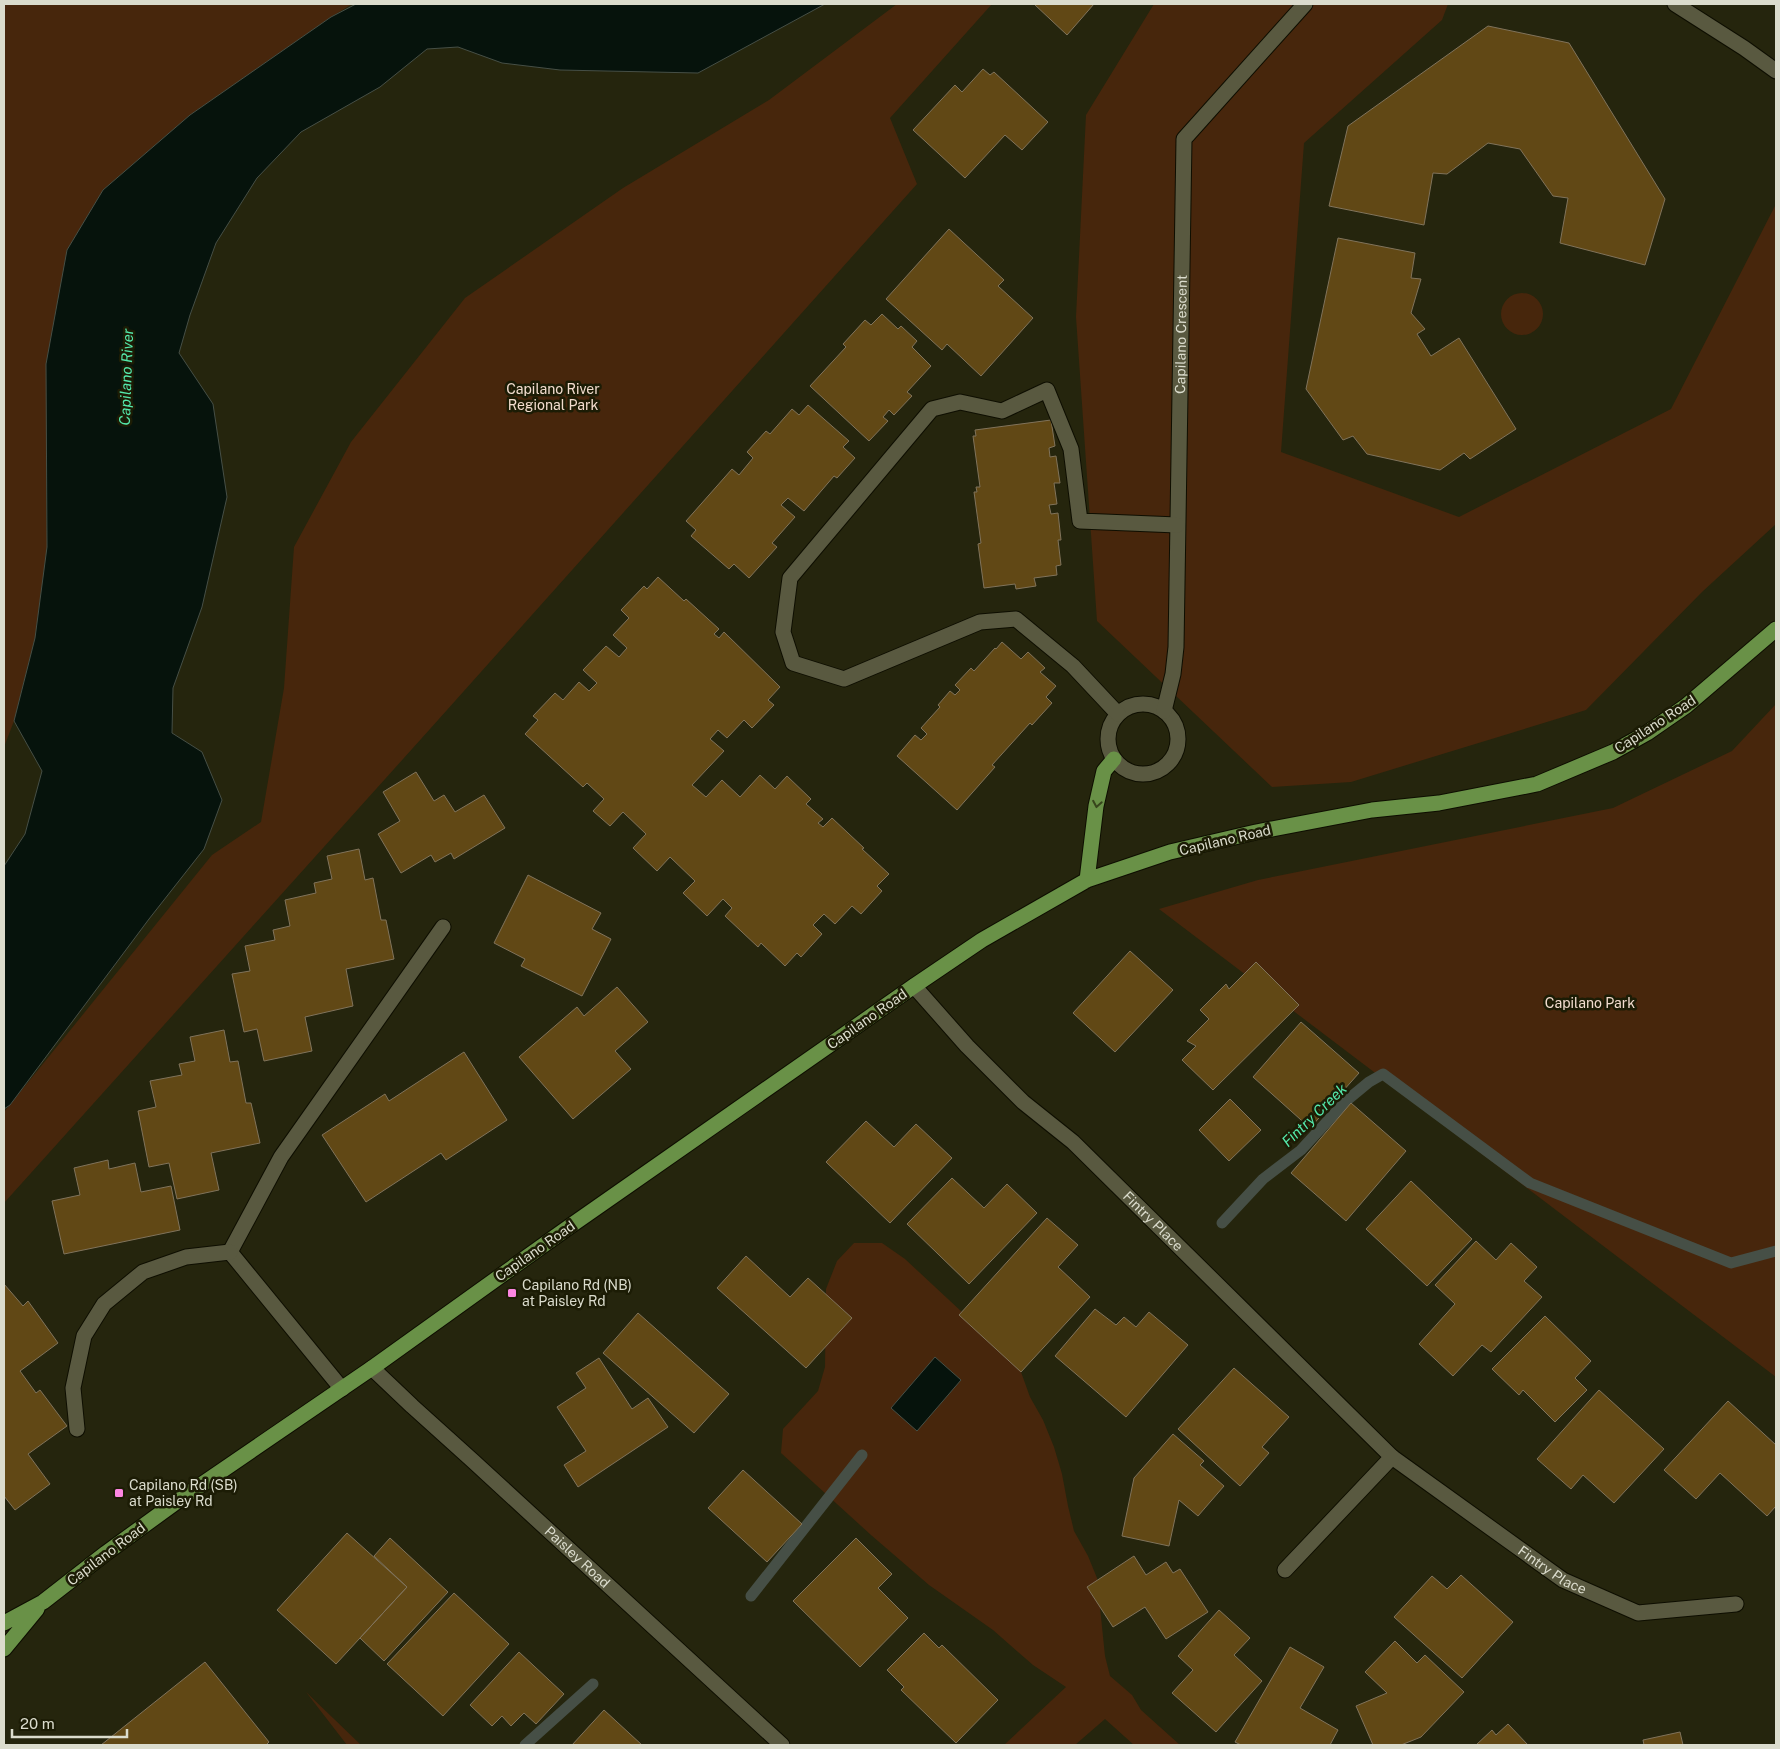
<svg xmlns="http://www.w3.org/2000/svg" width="1780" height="1749" viewBox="0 0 1780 1749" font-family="'Public Sans',sans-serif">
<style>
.green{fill:#47260c}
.water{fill:#06130c;stroke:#464f46}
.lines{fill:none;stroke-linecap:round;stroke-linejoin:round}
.stream{stroke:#464f46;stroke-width:11}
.building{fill:#614815;stroke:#80735b}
.minor-casing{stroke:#0e0e00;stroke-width:17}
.major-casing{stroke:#0e0e00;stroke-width:17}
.minor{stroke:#595940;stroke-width:15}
.major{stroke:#699147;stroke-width:15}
.oneway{stroke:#37451c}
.poi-dot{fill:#fd86e2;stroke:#1c1c05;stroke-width:2}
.labels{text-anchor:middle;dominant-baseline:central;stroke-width:5;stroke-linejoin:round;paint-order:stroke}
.street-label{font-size:14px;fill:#dbdccd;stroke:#1c1c05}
.park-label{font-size:14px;fill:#f2dcce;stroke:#1c1c05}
.poi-label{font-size:14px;fill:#dbdccd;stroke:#1c1c05;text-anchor:start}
.water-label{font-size:15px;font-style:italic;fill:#54e8ab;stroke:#1c1c05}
</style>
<rect width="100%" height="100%" fill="#25250d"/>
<path class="green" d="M 4,4 L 352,4 L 331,17 L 190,115 L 103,190 L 46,453 L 47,547 L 35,638 L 14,721 L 4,747 Z
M 897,4 L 992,4 L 890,118 L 917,184 L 430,729 L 4,1203 L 4,1112 L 212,855 L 261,822 L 284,688 L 294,547 L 351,442 L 465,298 L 623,188 L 769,100 Z
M 1154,4 L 1448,4 L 1442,20 L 1304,143 L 1281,452 L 1459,517 L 1671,409 L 1776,204 L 1776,524 L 1702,592 L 1586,710 L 1351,782 L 1272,787 L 1097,621 L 1076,317 L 1086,115 Z
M1501 314a21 21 0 1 1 42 0a21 21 0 1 1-42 0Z
M 1776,704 L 1776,1377 L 1159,909 L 1258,880 L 1613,808 L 1732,751 Z
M 854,1243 L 882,1243 L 905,1259 L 1006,1353 L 1021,1372 L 1030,1397 L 1043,1420 L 1054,1447 L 1062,1474 L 1068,1506 L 1074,1531 L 1088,1556 L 1097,1578 L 1105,1656 L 1110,1676 L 1132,1695 L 1141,1710 L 1180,1745 L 1134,1745 L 1105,1719 L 1075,1745 L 1004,1745 L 1066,1687 L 1033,1665 L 993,1630 L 929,1585 L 871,1535 L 781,1453 L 783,1429 L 818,1391 L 825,1367 L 826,1289 L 837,1261 Z
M 306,1692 L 361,1745 L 347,1745 Z"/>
<path class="water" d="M 356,4 L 825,4 L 698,73 L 560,70 L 502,63 L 458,47 L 427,49 L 380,87 L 301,132 L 257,178 L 216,243 L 190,315 L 179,353 L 213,404 L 227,497 L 202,607 L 173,688 L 172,733 L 202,752 L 222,800 L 204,849 L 149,919 L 10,1105 L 4,1109 L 4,866 L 25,834 L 42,771 L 14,721 L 35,638 L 47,547 L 46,364 L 67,250 L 103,190 L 190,115 L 331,17 Z
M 935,1357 L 961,1380 L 917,1431 L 891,1408 Z"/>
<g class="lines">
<path class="stream" d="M 1222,1223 L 1263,1179 L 1301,1150 L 1346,1101 L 1369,1082 L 1383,1074 L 1530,1183 L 1731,1263 L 1776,1251
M 751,1596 L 862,1455
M 525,1745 L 593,1684"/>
</g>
<path class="building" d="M 1034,4 L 1094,4 L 1067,35 Z
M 1488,26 L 1569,43 L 1665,199 L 1645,265 L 1560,243 L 1568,198 L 1553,196 L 1520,149 L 1488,143 L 1447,174 L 1433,173 L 1424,225 L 1329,206 L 1348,126 Z
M 983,69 L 990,75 L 994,72 L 1048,122 L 1022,150 L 1005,135 L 965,178 L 913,130 L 955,85 L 962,92 Z
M 949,229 L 1004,280 L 998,286 L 1033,318 L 981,376 L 947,344 L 942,350 L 886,299 Z
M 1338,238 L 1415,253 L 1411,278 L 1421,279 L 1411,313 L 1425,329 L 1417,334 L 1431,356 L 1459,338 L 1516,429 L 1470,459 L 1464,453 L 1440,470 L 1367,454 L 1353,436 L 1343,440 L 1306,389 Z
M 882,314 L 898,329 L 901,326 L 917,341 L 912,347 L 931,366 L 907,392 L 912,396 L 894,415 L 889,410 L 883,417 L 888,421 L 869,441 L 810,386 L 846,347 L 843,344 L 865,320 L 871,325 Z
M 808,405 L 849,441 L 843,447 L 855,458 L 837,478 L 834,476 L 804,511 L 788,498 L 781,505 L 795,517 L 772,543 L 777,547 L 749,578 L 734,564 L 729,569 L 691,536 L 696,530 L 686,521 L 732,469 L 739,475 L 753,458 L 747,452 L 766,431 L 770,434 L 792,409 L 799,415 Z
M 1051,420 L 1055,446 L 1049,448 L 1050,457 L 1056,456 L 1060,483 L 1054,483 L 1057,504 L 1049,505 L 1051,514 L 1058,513 L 1061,540 L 1058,540 L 1061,565 L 1056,566 L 1057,575 L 1034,578 L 1036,586 L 1016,589 L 1015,584 L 984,588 L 978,544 L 981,543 L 974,492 L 977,492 L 976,487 L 980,487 L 973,436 L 976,436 L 975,430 Z
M 658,577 L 684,601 L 686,599 L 719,629 L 714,634 L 719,638 L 724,632 L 780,687 L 768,700 L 774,705 L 752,728 L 744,720 L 727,738 L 718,730 L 710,739 L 724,751 L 692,785 L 706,797 L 722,780 L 740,797 L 760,775 L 775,789 L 787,776 L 811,799 L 806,804 L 823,819 L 818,823 L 823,827 L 832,818 L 864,848 L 862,849 L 889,874 L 877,886 L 882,891 L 861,914 L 852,906 L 835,924 L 824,914 L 813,925 L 822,934 L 801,957 L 797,953 L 785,966 L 761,943 L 758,947 L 725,916 L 732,908 L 723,899 L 707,916 L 683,893 L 695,881 L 670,857 L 657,871 L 633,848 L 646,834 L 623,812 L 610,826 L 593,811 L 604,799 L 587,783 L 583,787 L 525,734 L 538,720 L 533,716 L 555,693 L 563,700 L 579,682 L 589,691 L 597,683 L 583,670 L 606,646 L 619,657 L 627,648 L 613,635 L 629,618 L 621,610 L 644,586 L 647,589 Z
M 1002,642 L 1021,659 L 1028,652 L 1045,668 L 1040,672 L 1056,686 L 1046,697 L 1052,703 L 1032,725 L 1030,723 L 992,765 L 995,767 L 957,810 L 897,756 L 915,735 L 921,740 L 927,734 L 921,728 L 940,707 L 938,705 L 950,691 L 955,695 L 960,690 L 955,685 L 971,668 L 974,671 L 995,648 L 996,649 Z
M 416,772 L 434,801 L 444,795 L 455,812 L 484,795 L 505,828 L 454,859 L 451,853 L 435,862 L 431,855 L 401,873 L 378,834 L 400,821 L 383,792 Z
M 359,849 L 365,880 L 373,878 L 381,920 L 386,920 L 394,959 L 346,969 L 353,1006 L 305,1017 L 312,1051 L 264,1061 L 257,1029 L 244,1032 L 232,974 L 250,971 L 245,946 L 275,940 L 273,930 L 290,926 L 285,900 L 316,893 L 314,883 L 332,879 L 327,856 Z
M 528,875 L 601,913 L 592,929 L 611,939 L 582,996 L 521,966 L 525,959 L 494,943 Z
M 1130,951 L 1173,990 L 1115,1052 L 1073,1013 Z
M 1256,962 L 1299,1005 L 1213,1090 L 1182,1060 L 1196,1046 L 1187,1041 L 1209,1019 L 1200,1010 L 1226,984 L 1229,989 Z
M 617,987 L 648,1022 L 615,1051 L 631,1069 L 573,1119 L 519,1057 L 577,1007 L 584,1016 Z
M 1301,1022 L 1359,1073 L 1310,1128 L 1253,1077 Z
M 224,1030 L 230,1062 L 238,1061 L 246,1103 L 251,1103 L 260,1143 L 211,1153 L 219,1190 L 177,1199 L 169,1163 L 149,1167 L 138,1111 L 156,1107 L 150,1081 L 182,1075 L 179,1064 L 195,1061 L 190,1037 Z
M 464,1052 L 507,1120 L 446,1160 L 441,1153 L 366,1202 L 322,1135 L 385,1094 L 389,1101 Z
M 1230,1099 L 1261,1130 L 1229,1161 L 1199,1130 Z
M 1351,1103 L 1406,1151 L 1346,1221 L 1291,1173 Z
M 866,1121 L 894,1147 L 916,1124 L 952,1158 L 890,1223 L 826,1162 Z
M 108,1160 L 109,1169 L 135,1163 L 141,1192 L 171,1186 L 180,1230 L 64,1254 L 52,1201 L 80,1195 L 74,1168 Z
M 952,1178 L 984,1208 L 1007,1184 L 1037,1213 L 969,1284 L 907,1224 Z
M 1411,1181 L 1472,1239 L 1427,1286 L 1366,1229 Z
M 1047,1218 L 1078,1245 L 1058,1267 L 1090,1297 L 1021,1372 L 959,1315 Z
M 1476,1241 L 1496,1260 L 1511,1243 L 1537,1267 L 1524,1281 L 1542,1297 L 1491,1352 L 1482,1345 L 1453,1376 L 1419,1344 L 1455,1304 L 1435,1285 Z
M 746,1256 L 790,1297 L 808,1278 L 852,1318 L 806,1368 L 717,1288 Z
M 4,1284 L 23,1306 L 28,1301 L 58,1343 L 20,1371 L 36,1393 L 40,1390 L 67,1426 L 28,1454 L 50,1484 L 15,1510 L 4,1496 Z
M 1095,1309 L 1116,1325 L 1124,1317 L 1136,1327 L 1149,1312 L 1188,1345 L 1126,1417 L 1055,1356 Z
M 638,1313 L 729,1394 L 694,1433 L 603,1353 Z
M 1545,1316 L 1591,1361 L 1575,1378 L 1587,1390 L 1555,1422 L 1523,1390 L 1519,1395 L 1492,1369 Z
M 599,1358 L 632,1409 L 648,1398 L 668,1427 L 578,1487 L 564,1465 L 586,1451 L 557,1407 L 586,1388 L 576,1373 Z
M 1234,1368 L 1289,1417 L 1262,1447 L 1269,1453 L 1240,1486 L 1178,1429 Z
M 1599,1390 L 1664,1449 L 1614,1503 L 1583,1475 L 1571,1489 L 1537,1459 Z
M 1728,1401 L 1776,1445 L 1776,1506 L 1767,1516 L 1720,1473 L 1696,1499 L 1664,1470 Z
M 1173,1434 L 1204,1461 L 1200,1465 L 1224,1486 L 1198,1516 L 1179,1500 L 1169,1546 L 1122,1536 L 1134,1478 Z
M 743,1470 L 802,1524 L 767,1562 L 708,1508 Z
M 347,1533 L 407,1587 L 336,1664 L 277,1610 Z
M 390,1538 L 448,1592 L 384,1661 L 360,1638 L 407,1587 L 374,1556 Z
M 856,1538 L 892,1574 L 878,1588 L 908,1618 L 860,1667 L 793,1601 Z
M 1134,1556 L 1146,1575 L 1166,1562 L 1173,1573 L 1180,1569 L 1208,1612 L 1166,1639 L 1145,1607 L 1113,1627 L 1087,1587 Z
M 1461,1575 L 1513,1622 L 1462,1678 L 1394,1617 L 1432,1576 L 1447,1589 Z
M 454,1593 L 509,1644 L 443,1716 L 387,1664 Z
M 1219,1610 L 1250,1638 L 1234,1655 L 1262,1681 L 1216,1732 L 1172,1693 L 1193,1670 L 1178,1656 Z
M 924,1633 L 939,1648 L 942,1645 L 998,1700 L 956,1743 L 901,1690 L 904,1687 L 887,1670 Z
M 1395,1641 L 1417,1663 L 1425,1655 L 1464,1692 L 1421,1737 L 1401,1745 L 1373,1745 L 1356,1706 L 1387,1693 L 1365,1672 Z
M 1290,1647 L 1324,1667 L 1300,1708 L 1338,1730 L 1330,1745 L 1241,1745 L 1235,1742 Z
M 519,1652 L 564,1694 L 536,1724 L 524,1713 L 511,1726 L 502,1716 L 492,1726 L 470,1705 Z
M 205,1662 L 269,1742 L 266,1745 L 101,1745 Z
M 604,1710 L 642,1745 L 572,1745 Z
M 1508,1724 L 1528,1745 L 1476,1745 L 1492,1730 L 1496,1735 Z
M 1680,1732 L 1683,1745 L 1644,1745 L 1643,1740 Z"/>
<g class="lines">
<defs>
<g id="minor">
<path d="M 1675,4 L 1744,48 L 1776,71"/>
<circle cx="1143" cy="739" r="35"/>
<path id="s1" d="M 1164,711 L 1173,674 L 1176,647 L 1184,139 L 1305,4"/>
<path d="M 1118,714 L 1073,666 L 1016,619 L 980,622 L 844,679 L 793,663 L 783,632 L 790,578 L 932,409 L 960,402 L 1002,411 L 1047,390 L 1071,449 L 1080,521 L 1177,525"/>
<path id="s2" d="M 914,986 L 967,1046 L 1023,1102 L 1073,1142 L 1392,1457 L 1563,1580 L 1638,1613 L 1736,1604"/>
<path id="s3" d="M 372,1368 L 412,1406 L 473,1461 L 782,1745"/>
<path d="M 342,1389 L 230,1252 L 281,1157 L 443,927"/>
<path d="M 77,1429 L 73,1388 L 84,1336 L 104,1304 L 143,1272 L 186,1257 L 230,1252"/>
<path d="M 1285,1570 L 1392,1457"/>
</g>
<path id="major" d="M 1087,880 L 1096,806 L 1104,771 L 1114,759
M 4,1623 L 43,1602 L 106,1553 L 179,1500 L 372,1368 L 566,1229 L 914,986 L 982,940 L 1087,880 L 1170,852 L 1256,832 L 1372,810 L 1439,803 L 1537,784 L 1613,752 L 1647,733 L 1686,706 L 1776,629
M 4,1649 L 37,1609"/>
</defs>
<use href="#minor" class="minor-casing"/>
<use href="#major" class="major-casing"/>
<use href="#minor" class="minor"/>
<use href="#major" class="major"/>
</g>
<defs><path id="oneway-chevron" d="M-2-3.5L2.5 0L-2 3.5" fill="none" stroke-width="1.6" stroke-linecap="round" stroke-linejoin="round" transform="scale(1.25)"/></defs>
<use class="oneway" href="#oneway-chevron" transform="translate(1097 804) rotate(100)"/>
<g class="poi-dot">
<rect x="507" y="1288" width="10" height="10" rx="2.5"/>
<rect x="114" y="1488" width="10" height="10" rx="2.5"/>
</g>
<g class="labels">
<g class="street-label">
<text stroke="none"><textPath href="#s1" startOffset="378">Capilano Crescent</textPath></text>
<text transform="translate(1655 724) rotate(-33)">Capilano Road</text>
<text transform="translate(1225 840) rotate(-13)">Capilano Road</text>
<text transform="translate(867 1019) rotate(-35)">Capilano Road</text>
<text stroke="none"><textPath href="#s2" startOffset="336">Fintry Place</textPath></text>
<text transform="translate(535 1251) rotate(-35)">Capilano Road</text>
<text transform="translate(106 1554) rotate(-37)">Capilano Road</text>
<text stroke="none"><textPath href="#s3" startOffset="279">Paisley Road</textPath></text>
<text stroke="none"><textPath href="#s2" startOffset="868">Fintry Place</textPath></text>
</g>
<g class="park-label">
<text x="553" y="389">Capilano River<tspan x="553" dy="16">Regional Park</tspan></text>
<text x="1590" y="1003">Capilano Park</text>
</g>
<g class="poi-label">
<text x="522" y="1285">Capilano Rd (NB)<tspan x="522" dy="16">at Paisley Rd</tspan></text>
<text x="129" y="1485">Capilano Rd (SB)<tspan x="129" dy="16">at Paisley Rd</tspan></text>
</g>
<g class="water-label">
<text transform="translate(126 377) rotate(-88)">Capilano River</text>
<text transform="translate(1314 1115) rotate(-44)">Fintry Creek</text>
</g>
</g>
<rect width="1780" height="1749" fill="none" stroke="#dbdccd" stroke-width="10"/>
<path d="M12 1729v8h115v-8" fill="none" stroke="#dbdccd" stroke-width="2.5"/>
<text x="20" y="1729" font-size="15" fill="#dbdccd" stroke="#1c1c05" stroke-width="4" paint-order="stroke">20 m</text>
</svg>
